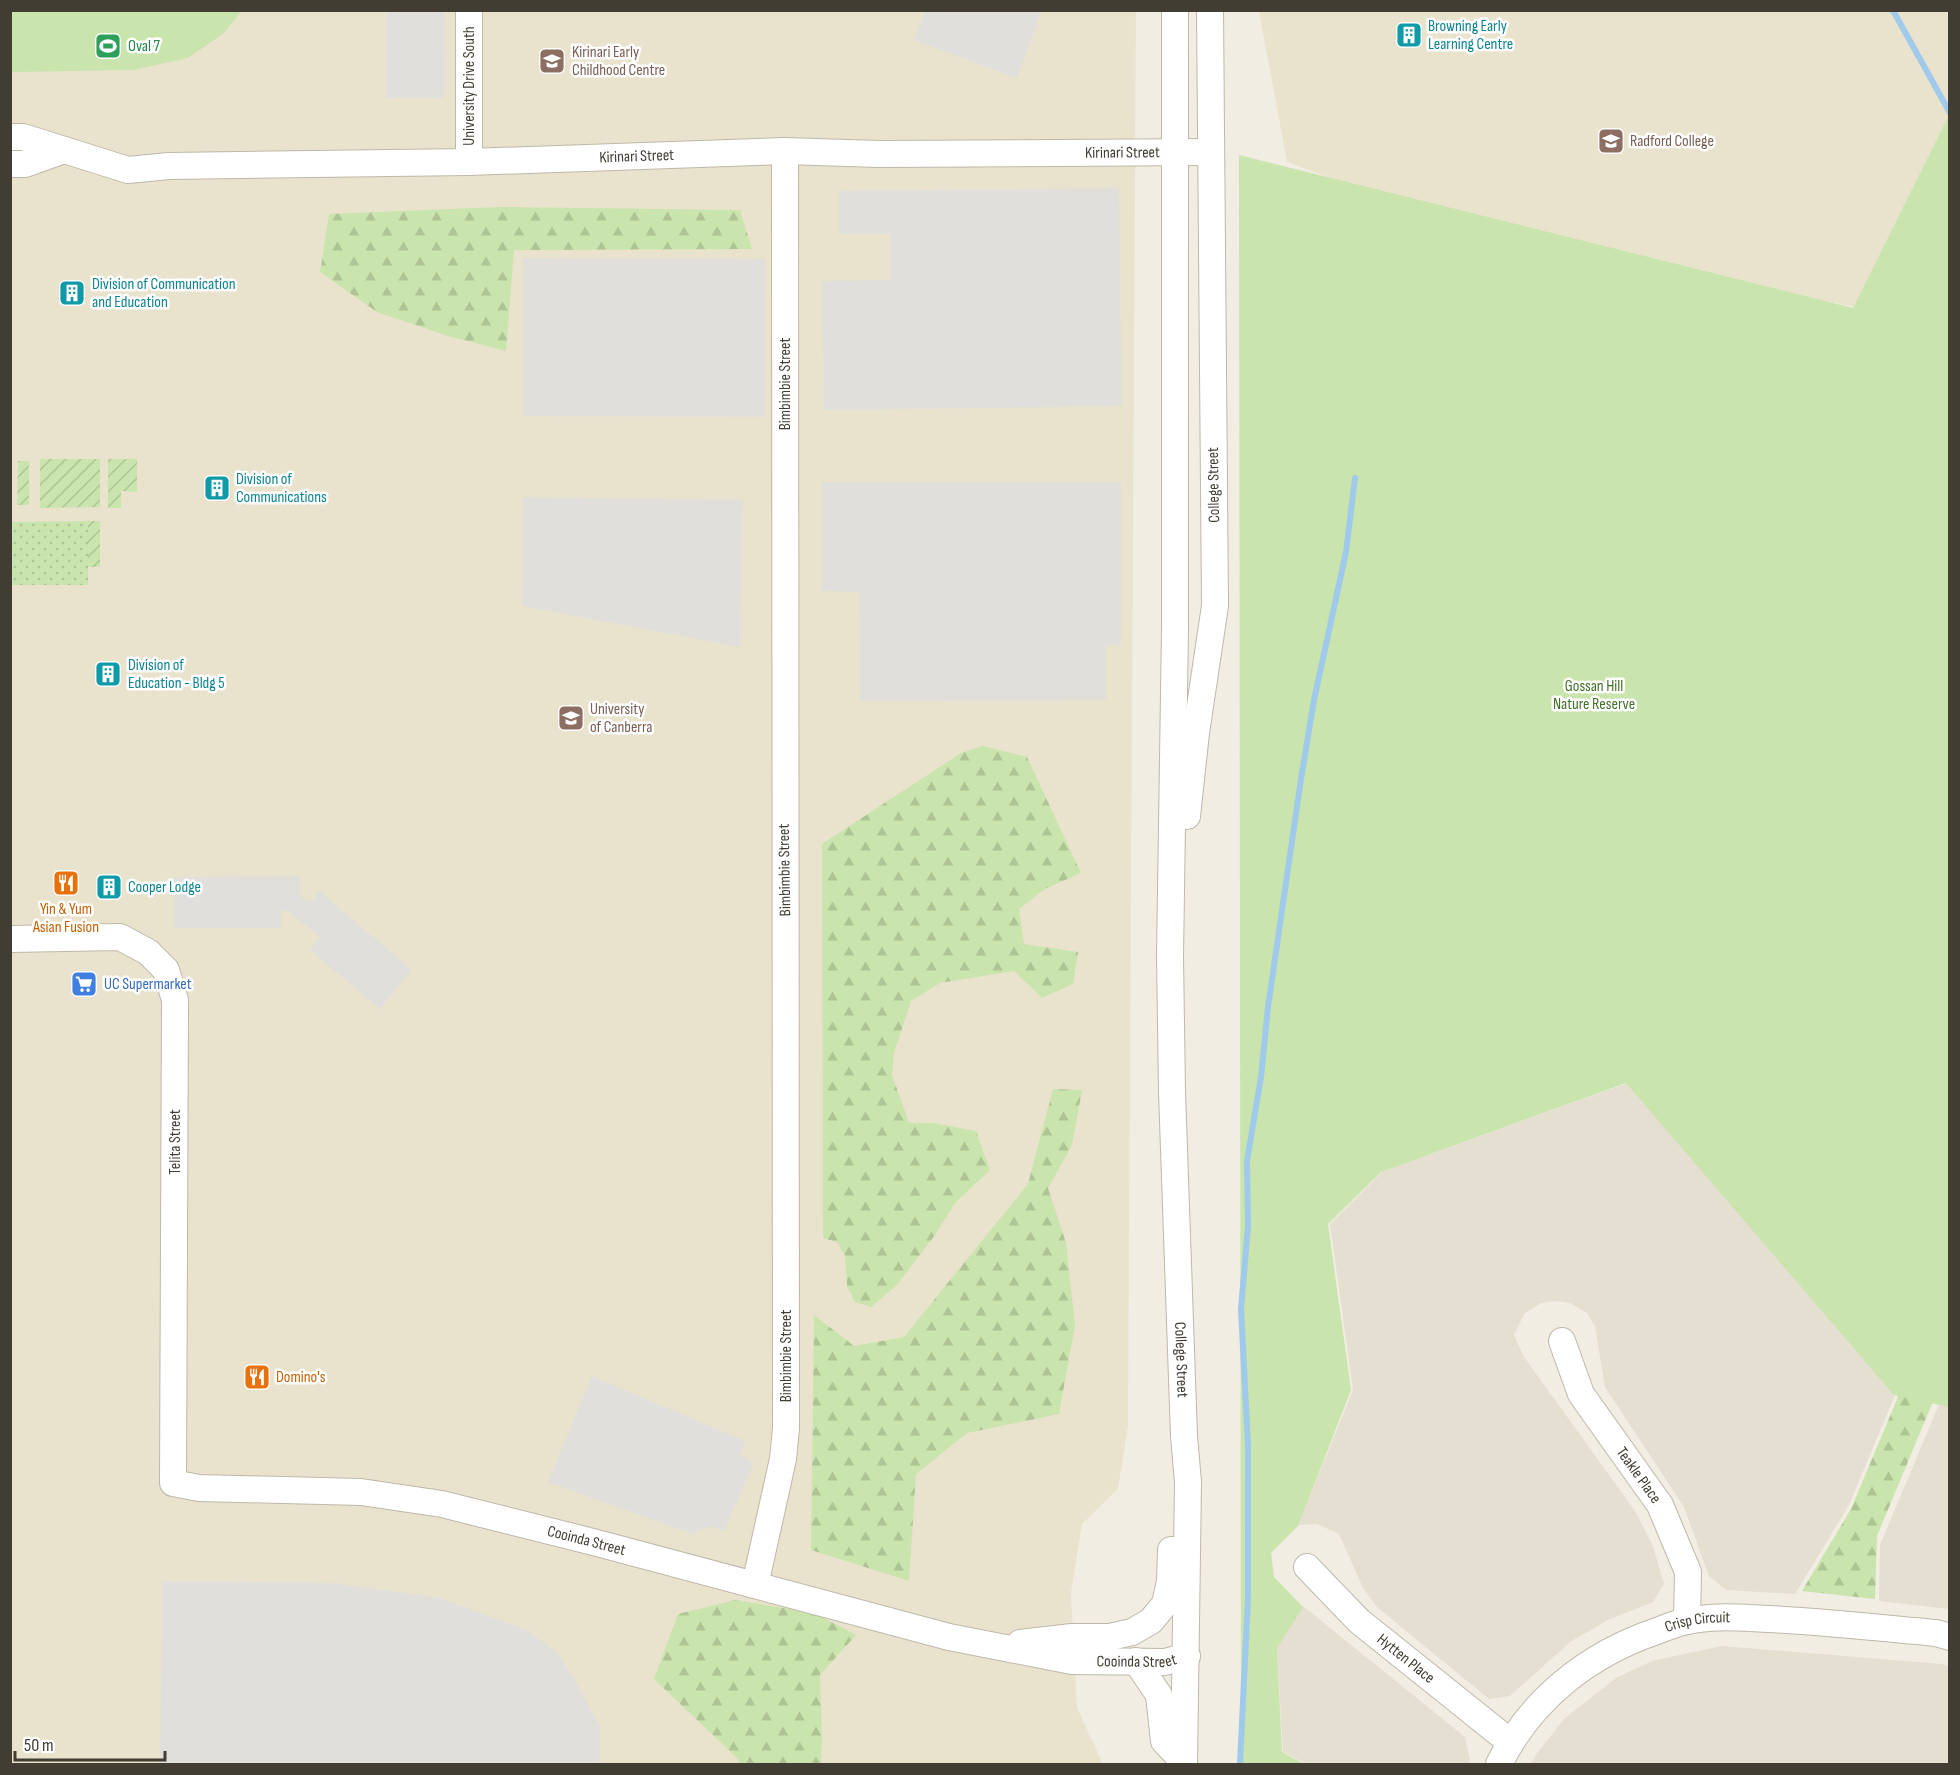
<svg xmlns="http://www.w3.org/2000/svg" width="1960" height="1775" viewBox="0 0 1960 1775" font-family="'Sofia Sans Condensed',sans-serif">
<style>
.residential{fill:#e4dfd1}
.education{fill:#e9e3cd}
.grass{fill:url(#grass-dots)}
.forest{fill:url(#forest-firs)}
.park{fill:#c9e4ac}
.garden{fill:url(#garden-furrows)}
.parking{fill:#e1dfdb}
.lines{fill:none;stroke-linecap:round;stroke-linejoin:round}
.stream{stroke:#a0caec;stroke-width:6}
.minor-casing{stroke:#beb8a9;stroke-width:28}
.minor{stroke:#fff;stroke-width:26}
.labels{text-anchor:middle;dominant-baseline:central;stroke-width:5;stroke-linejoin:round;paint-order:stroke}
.culture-label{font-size:16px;fill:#0d838f;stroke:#fff;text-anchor:start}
.leisure-label{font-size:16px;fill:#27864d;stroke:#fff;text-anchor:start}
.education-label{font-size:16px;fill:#785e54;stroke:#fff;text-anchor:start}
.street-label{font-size:16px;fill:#423d33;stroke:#fff}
.park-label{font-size:16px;fill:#42702a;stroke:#fff}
.food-label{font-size:16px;fill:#c56008;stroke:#fff}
.shop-label{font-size:16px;fill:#366cbe;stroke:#fff;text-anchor:start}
</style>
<defs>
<pattern id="grass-dots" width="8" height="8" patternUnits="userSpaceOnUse" patternTransform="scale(1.5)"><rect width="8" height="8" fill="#c9e4ac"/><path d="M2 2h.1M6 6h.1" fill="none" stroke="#aec494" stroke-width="1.8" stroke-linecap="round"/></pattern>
<pattern id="forest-firs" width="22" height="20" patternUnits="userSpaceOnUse" patternTransform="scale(1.5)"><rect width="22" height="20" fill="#c9e4ac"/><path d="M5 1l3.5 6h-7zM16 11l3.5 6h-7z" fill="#aec494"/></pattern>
<pattern id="garden-furrows" width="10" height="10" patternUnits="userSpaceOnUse" patternTransform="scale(1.5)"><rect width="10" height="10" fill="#c9e4ac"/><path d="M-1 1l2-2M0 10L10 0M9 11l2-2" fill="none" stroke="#aec494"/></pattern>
</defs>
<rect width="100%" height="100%" fill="#f1ede3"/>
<path class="residential" d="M 1628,1083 L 1895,1395 L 1849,1505 L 1795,1594 L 1726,1590 L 1709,1576 L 1684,1507 L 1605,1387 L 1595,1326 L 1587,1313 L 1570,1303 L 1555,1301 L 1541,1303 L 1524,1314 L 1514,1335 L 1524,1357 L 1635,1511 L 1653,1546 L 1664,1584 L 1653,1602 L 1608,1620 L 1570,1642 L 1510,1696 L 1489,1699 L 1377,1607 L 1363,1588 L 1339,1534 L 1317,1524 L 1298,1525 L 1353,1390 L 1330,1224 L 1383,1171 Z
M 1940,1402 L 1949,1404 L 1949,1609 L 1879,1601 L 1880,1545 Z
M 1303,1606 L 1465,1737 L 1470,1760 L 1468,1764 L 1306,1764 L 1283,1752 L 1277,1647 Z
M 1722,1646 L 1942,1664 L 1949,1666 L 1949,1764 L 1531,1764 L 1537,1753 L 1565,1718 L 1616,1678 L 1652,1661 Z"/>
<path class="education" d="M 11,11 L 1136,11 L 1128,1426 L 1118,1489 L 1082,1524 L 1071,1593 L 1077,1708 L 1103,1764 L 11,1764 Z
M 1259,11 L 1949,11 L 1949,119 L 1856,307 L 1516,246 L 1287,162 Z"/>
<path class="grass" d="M 88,521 L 88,585 L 11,585 L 10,522 Z"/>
<path class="forest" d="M 499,207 L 740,210 L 752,249 L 514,250 L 506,351 L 448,336 L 377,312 L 320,272 L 329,214 Z
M 983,746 L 1027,757 L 1081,873 L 1045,889 L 1019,909 L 1024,944 L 1078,952 L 1073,984 L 1042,998 L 1014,971 L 940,983 L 911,1001 L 894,1053 L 892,1075 L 909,1123 L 933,1123 L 976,1131 L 990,1170 L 955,1203 L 935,1235 L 897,1285 L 871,1307 L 855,1302 L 847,1286 L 845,1256 L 837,1242 L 823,1238 L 822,844 L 961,753 Z
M 1053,1089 L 1082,1090 L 1072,1145 L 1048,1188 L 1066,1243 L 1075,1325 L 1059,1414 L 967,1433 L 916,1474 L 909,1581 L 811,1550 L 814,1315 L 854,1346 L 904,1337 L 1028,1184 Z
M 1903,1385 L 1934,1399 L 1877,1536 L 1875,1599 L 1802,1591 L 1851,1509 Z
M 735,1600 L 814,1613 L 856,1635 L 820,1675 L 822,1738 L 821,1764 L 738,1764 L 738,1759 L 654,1679 L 678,1614 Z"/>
<path class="park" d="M 10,11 L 11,10 L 242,11 L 224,33 L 188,58 L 133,70 L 11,72 Z
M 1949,115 L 1949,1407 L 1894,1395 L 1626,1083 L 1381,1172 L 1328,1224 L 1351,1390 L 1298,1526 L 1271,1553 L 1274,1577 L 1303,1607 L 1277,1648 L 1282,1752 L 1304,1764 L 1241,1764 L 1239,155 L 1853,308 Z"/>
<path class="garden" d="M 40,459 L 100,459 L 100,507 L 40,508 Z
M 108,459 L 137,459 L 137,492 L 121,491 L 121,508 L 108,508 Z
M 18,461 L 29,461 L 29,505 L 17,505 Z
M 88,521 L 100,521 L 100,567 L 88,567 Z"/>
<path class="parking" d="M 386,11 L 445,11 L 444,98 L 386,98 Z
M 925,11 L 925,10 L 1042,11 L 1017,78 L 914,40 Z
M 1119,188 L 1122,406 L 824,410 L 822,281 L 890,280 L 890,234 L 839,234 L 839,191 Z
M 523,258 L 766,259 L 765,417 L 523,416 Z
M 822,482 L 1121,482 L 1121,645 L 1106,645 L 1106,700 L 860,701 L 859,592 L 822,591 Z
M 523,497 L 743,500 L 740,647 L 522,606 Z
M 300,876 L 300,896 L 312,902 L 319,891 L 412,970 L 380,1009 L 310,950 L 320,937 L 288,911 L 281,911 L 281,928 L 174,928 L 174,877 Z
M 592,1376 L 745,1441 L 740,1455 L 754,1463 L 724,1531 L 712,1526 L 692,1534 L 548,1482 Z
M 162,1581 L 333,1583 L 440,1598 L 529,1631 L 558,1654 L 580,1689 L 600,1726 L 599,1764 L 160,1764 Z"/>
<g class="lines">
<path class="stream" d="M 1892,10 L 1895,14 L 1950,113
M 1240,1764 L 1248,1598 L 1248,1446 L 1241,1309 L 1248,1226 L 1247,1161 L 1261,1077 L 1268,1007 L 1301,779 L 1314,700 L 1346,552 L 1355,478"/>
<defs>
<g id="minor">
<path id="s1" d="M 1175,10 L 1175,629 L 1170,956 L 1172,1092 L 1184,1436 L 1188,1482 L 1184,1764"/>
<path id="s2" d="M 10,137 L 23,137 L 128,170 L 169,166 L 469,162 L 785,151 L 879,154 L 1211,152"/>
<path d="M 469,162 L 469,10"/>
<path d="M 10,164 L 25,164 L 64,150"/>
<path d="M 1187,816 L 1196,733 L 1215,606 L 1210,10"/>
<path id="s3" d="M 10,939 L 120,937 L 148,952 L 166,970 L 175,1000 L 173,1483 L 199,1488 L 361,1492 L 442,1504 L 597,1543 L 949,1637 L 1072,1661 L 1165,1662 L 1187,1656"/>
<path id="s4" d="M 1562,1341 L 1581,1394 L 1660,1505 L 1688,1572 L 1687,1621"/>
<path id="s5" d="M 1307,1567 L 1359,1621 L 1510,1742"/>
<path d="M 755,1585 L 783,1459 L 786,1428 L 785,151"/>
<path d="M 1020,1643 L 1072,1637 L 1110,1637 L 1132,1632 L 1151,1621 L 1165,1604 L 1170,1581 L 1171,1550"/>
<path d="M 1136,1661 L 1159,1695 L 1164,1741 L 1184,1762"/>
<path id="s6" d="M 1499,1764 C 1531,1699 1589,1654 1657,1631 C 1667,1627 1677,1623 1687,1621 C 1714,1615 1742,1618 1769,1619 C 1825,1622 1881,1628 1936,1633 L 1950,1637"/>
</g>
</defs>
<use href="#minor" class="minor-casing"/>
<use href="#minor" class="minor"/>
</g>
<defs>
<symbol id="building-square" viewBox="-11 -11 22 22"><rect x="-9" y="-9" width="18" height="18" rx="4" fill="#0f9aa8" stroke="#fff"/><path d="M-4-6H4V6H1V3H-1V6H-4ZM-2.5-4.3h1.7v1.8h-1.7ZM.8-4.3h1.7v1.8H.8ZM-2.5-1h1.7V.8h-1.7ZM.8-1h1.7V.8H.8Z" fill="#fff"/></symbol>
<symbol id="stadium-square" viewBox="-11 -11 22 22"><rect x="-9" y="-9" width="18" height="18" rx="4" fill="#2e9e5b" stroke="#fff"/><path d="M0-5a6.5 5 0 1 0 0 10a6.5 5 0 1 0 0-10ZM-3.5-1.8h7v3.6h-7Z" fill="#fff"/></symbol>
<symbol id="school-square" viewBox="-11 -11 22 22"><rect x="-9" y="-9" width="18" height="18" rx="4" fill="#8d6e63" stroke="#fff"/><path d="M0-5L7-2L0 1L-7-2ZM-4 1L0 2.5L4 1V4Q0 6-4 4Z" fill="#fff"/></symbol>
<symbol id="university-square" viewBox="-11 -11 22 22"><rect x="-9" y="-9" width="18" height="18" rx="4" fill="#8d6e63" stroke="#fff"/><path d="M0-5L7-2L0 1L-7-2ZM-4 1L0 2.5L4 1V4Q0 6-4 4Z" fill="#fff"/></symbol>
<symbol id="restaurant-square" viewBox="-11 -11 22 22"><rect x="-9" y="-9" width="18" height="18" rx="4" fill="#e8710a" stroke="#fff"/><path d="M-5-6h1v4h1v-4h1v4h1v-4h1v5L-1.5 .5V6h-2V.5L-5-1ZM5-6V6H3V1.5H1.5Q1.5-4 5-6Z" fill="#fff"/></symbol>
<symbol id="supermarket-square" viewBox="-11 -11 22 22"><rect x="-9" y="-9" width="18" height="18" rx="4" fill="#3f7fe0" stroke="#fff"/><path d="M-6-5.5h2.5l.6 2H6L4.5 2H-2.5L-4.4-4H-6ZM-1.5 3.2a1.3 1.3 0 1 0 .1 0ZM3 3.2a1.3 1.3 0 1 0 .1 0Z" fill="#fff"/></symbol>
</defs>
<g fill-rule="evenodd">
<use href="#building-square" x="1394" y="20" width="30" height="30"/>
<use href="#stadium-square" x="93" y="31" width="30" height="30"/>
<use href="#school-square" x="537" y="46" width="30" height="30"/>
<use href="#school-square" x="1596" y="126" width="30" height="30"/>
<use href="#building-square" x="57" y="278" width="30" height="30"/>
<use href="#building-square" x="202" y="473" width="30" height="30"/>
<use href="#building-square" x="93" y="659" width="30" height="30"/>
<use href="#university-square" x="556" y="703" width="30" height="30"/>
<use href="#restaurant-square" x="51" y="868" width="30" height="30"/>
<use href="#building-square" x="94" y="872" width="30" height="30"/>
<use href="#supermarket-square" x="69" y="969" width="30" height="30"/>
<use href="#restaurant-square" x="242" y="1362" width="30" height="30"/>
</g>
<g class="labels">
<g class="culture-label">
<text x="1428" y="26">Browning Early<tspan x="1428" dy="18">Learning Centre</tspan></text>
<text x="92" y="284">Division of Communication<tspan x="92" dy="18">and Education</tspan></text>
<text x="236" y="479">Division of<tspan x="236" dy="18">Communications</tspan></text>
<text x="128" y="665">Division of<tspan x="128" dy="18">Education - Bldg 5</tspan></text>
<text x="128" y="887">Cooper Lodge</text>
</g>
<g class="leisure-label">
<text x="128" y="46">Oval 7</text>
</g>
<g class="education-label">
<text x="572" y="52">Kirinari Early<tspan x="572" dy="18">Childhood Centre</tspan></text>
<text x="1630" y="141">Radford College</text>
<text x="590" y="709">University<tspan x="590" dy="18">of Canberra</tspan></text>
</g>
<g class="street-label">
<text transform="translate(469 86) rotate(-90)">University Drive South</text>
<text stroke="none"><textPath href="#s2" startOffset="1118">Kirinari Street</textPath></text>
<text stroke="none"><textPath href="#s2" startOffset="632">Kirinari Street</textPath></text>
<text transform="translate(785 384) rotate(-90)">Bimbimbie Street</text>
<text transform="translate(1214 485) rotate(-91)">College Street</text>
<text transform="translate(785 870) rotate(-91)">Bimbimbie Street</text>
<text transform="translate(175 1142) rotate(-90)">Telita Street</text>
<text transform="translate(786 1356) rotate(-90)">Bimbimbie Street</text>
<text stroke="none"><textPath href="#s1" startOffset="1350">College Street</textPath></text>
<text stroke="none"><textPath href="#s4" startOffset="156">Teakle Place</textPath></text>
<text stroke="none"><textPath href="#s3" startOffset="1101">Cooinda Street</textPath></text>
<text stroke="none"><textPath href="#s6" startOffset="254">Crisp Circuit</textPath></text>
<text stroke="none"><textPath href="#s5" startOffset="135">Hytten Place</textPath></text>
<text stroke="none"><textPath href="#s3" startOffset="1666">Cooinda Street</textPath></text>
</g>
<g class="park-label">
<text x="1594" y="686">Gossan Hill<tspan x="1594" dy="18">Nature Reserve</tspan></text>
</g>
<g class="food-label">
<text x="66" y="909">Yin &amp; Yum<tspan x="66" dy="18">Asian Fusion</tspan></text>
<text x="276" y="1377" text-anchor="start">Domino's</text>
</g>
<g class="shop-label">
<text x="104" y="984">UC Supermarket</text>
</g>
</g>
<rect width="1960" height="1775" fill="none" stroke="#423d33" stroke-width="24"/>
<path d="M15 1751v9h150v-9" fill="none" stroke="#423d33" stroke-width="3"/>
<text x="24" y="1751" font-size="18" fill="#423d33" stroke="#ffffff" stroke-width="4.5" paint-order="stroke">50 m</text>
</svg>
